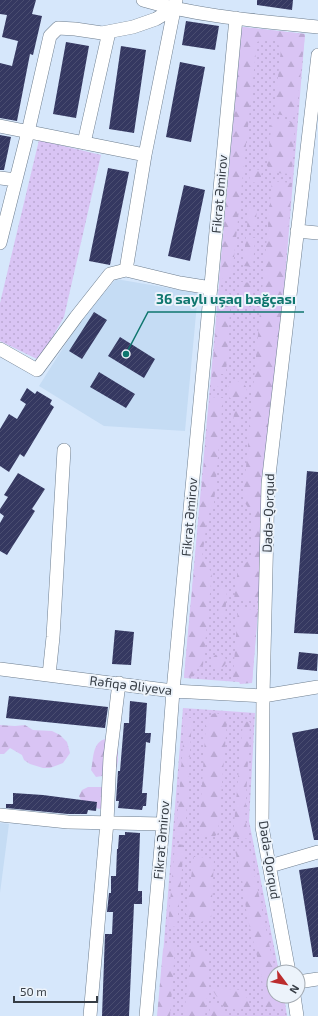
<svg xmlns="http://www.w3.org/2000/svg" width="318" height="1016" viewBox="0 0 318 1016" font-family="'Exo 2',sans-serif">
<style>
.built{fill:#c5dcf4}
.green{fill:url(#green-dots)}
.forest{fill:url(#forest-firs)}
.building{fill:url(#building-hatch)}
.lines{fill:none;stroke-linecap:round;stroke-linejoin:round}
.minor-casing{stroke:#6e7e8f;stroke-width:14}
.minor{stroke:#fff;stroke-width:13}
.labels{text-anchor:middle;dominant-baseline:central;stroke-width:4;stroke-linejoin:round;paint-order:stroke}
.street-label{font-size:13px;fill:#363d45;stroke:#ecf3fb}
.leader{fill:none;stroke:#0f766e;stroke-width:1.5}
.callout-dot{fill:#0f766e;stroke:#ecf3fb;stroke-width:1.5}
.callout-label{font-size:14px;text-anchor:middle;font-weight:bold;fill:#0f766e;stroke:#ecf3fb;stroke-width:4;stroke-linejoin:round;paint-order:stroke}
</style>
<defs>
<pattern id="green-dots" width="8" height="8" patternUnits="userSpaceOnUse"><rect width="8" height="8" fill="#d9c4f4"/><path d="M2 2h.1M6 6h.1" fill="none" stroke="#bba9d3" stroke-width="1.8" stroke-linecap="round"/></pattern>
<pattern id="forest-firs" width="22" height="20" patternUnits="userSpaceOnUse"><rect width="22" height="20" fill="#d9c4f4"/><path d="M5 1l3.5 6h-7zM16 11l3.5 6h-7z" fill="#bba9d3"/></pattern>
<pattern id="building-hatch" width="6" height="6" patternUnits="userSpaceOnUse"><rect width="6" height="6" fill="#353861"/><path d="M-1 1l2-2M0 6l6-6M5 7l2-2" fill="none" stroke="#4a4d70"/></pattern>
</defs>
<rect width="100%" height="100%" fill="#d6e7fb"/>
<path class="built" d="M 116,279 L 198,293 L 185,431 L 104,426 L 39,386 L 80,321 Z
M 0,823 L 9,824 L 0,893 Z"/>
<path class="green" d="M 242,27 L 305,34 L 252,683 L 184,678 Z
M 39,140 L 101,155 L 64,317 L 39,360 L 0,341 L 0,303 Z
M 183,708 L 255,713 L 249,821 L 279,972 L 274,972 L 274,996 L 284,996 L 287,1016 L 158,1016 Z"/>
<path class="forest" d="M 242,27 L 305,34 L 296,117 L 274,114 L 281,49 L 275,40 L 263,40 L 257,42 L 232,276 L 219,280 Z
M 272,120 L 295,122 L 292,174 L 276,173 L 267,166 Z
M 251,169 L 262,170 L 260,183 L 249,182 Z
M 272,181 L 292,183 L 259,600 L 234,599 L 238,569 L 252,558 L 253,515 L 243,500 Z
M 249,208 L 257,209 L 255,228 L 247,227 Z
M 246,237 L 255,238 L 253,267 L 243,266 Z
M 241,282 L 253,283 L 251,299 L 239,298 Z
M 219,289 L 231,295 L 226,374 L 221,374 L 219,387 L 211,386 Z
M227 391a10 10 0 1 1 20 0a10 10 0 1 1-20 0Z
M 210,397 L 223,398 L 214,503 L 208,513 L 202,558 L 212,573 L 203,665 L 196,669 L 194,676 L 184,678 Z
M 237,410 L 240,412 L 240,424 L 236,425 L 233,423 L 234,412 Z
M 224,587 L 227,590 L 225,617 L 222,618 L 218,616 L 220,589 Z
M 238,608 L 258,610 L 252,683 L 240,684 L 238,679 L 233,677 Z
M212 661a7 7 0 1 1 14 0a7 7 0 1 1-14 0Z
M 215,713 L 225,715 L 227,722 L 218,833 L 215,836 L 202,836 L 199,832 L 206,722 L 208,716 Z
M 185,718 L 192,718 L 185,836 L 176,836 Z
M 243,721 L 250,722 L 245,818 L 249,839 L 233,837 Z
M 0,725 L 15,726 L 25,725 L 33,730 L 52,731 L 60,735 L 67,742 L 70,753 L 63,763 L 50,768 L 43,768 L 30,764 L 24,760 L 22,755 L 10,748 L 4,754 L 0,754 Z
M 105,739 L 113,740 L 118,744 L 118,761 L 116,770 L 102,776 L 96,777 L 91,770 C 94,758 92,743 105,739 Z
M 88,787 L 102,787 L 104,789 L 105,807 L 99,809 L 82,802 L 79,796 L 82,790 Z
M 175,844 L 184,845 L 177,927 L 168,926 Z
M 234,846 L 249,848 L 275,972 L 274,972 L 274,996 L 280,996 L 281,1007 L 265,1008 L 264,991 L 260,968 L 247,916 L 242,879 Z
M 194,856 L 214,859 L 211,919 C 200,923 195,924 186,914 Z
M 167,944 L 173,944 L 175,948 L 170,1016 L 157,1016 L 163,949 Z
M 192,944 L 200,945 C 202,947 204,948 205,950 C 211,962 207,1002 205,1016 L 184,1016 Z
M 211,988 L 244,990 L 250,1007 L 238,1010 L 224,1007 Z
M 211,1000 L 227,1015 L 227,1016 L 209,1016 Z"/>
<path class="building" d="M 0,0 L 36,0 L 32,14 L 42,16 L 33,55 L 30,54 L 17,121 L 0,118 L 0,63 L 12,66 L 18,41 L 2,37 L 7,15 L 0,14 Z
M 257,0 L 293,0 L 292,10 L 257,5 Z
M 186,21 L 219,26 L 215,50 L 182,45 Z
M 66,42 L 89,46 L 76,118 L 53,114 Z
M 121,46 L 146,50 L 134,133 L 109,129 Z
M 180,62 L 205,67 L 191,142 L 166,137 Z
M 0,135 L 11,137 L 4,170 L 0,170 Z
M 108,168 L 129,172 L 110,265 L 89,261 Z
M 184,185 L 205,190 L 190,261 L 168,256 Z
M 94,312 L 107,320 L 82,359 L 69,351 Z
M 120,337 L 155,359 L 144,378 L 108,356 Z
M 99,372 L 135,394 L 126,408 L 90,387 Z
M 27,388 L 35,394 L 37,391 L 52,400 L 50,404 L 54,407 L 24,457 L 20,454 L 9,472 L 0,466 L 0,429 L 9,414 L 17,419 L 26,404 L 20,400 Z
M 307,471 L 318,472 L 318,634 L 294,633 Z
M 18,473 L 45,489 L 32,509 L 35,511 L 7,555 L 0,551 L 0,523 L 4,516 L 0,513 L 0,509 L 8,497 L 4,495 Z
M 115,630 L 134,632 L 131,665 L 112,664 Z
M 299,652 L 318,654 L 317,671 L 297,669 Z
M 9,696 L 108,707 L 105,728 L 6,718 Z
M 130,701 L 147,703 L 145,733 L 151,733 L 150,743 L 146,742 L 142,793 L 147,793 L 146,806 L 143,806 L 142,810 L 118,808 L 119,801 L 116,801 L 118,771 L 120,771 L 124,723 L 129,723 Z
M 318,728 L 318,840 L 314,840 L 292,733 Z
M 13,793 L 43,795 L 97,802 L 96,811 L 88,810 L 87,814 L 68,814 L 6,808 L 6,804 L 13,804 Z
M 125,832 L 140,833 L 138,891 L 142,891 L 142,904 L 134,904 L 129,1016 L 102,1016 L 105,934 L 112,934 L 113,912 L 107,912 L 109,893 L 111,893 L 111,876 L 116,876 L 117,849 L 118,849 L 119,835 L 125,835 Z
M 318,867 L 318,957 L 313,957 L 299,870 Z"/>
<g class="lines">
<defs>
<path id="minor" d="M 143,0 C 200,17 260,21 318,27
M 176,0 L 145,155 L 126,270 L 180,283 L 211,288
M 0,126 L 145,155
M 84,143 L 109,32
M 0,178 L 16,180
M 297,231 L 318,233
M 0,243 L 28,132 L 50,36 L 58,28 L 75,29 L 102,33 L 133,27 L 156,19 L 174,8
M 0,349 L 37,370 L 76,317 L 110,274 L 126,270
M 0,669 L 173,691 L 263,696 L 318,687
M 49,675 L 53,637 L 64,450
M 0,815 L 68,822 L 163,824
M 270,866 L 318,852
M 289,972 L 262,827 L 263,696 L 268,484 L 318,55
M 298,982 L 318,979
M 294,996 L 297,1016
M 90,1016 L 107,822 L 110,757 L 119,683
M 146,1016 L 163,824 L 173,691 L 236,18"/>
</defs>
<use href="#minor" class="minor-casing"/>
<use href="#minor" class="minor"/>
</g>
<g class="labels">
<g class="street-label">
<text transform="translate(219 194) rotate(-85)">Fikrət Əmirov</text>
<text transform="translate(268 513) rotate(-88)">Dədə-Qorqud</text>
<text transform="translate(189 517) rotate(-85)">Fikrət Əmirov</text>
<text transform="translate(131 685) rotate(7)">Rəfiqə Əliyeva</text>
<text transform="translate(161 840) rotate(-85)">Fikrət Əmirov</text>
<text transform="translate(270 860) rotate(81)">Dədə-Qorqud</text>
</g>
</g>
<path class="leader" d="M126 354L148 312H304"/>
<circle class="callout-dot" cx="126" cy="354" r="4"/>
<g class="callout-label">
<text x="226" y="304">36 saylı uşaq bağçası</text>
</g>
<g transform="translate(286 984) rotate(122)"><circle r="19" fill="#ecf3fb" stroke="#a3aab2"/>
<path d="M0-3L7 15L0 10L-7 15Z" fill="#bc2d2e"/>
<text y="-6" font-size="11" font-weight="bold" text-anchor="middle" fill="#363d45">N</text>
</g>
<path d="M14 996v6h83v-6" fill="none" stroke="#363d45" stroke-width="2"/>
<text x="20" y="996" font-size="12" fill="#363d45" stroke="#ecf3fb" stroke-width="3" paint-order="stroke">50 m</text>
</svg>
